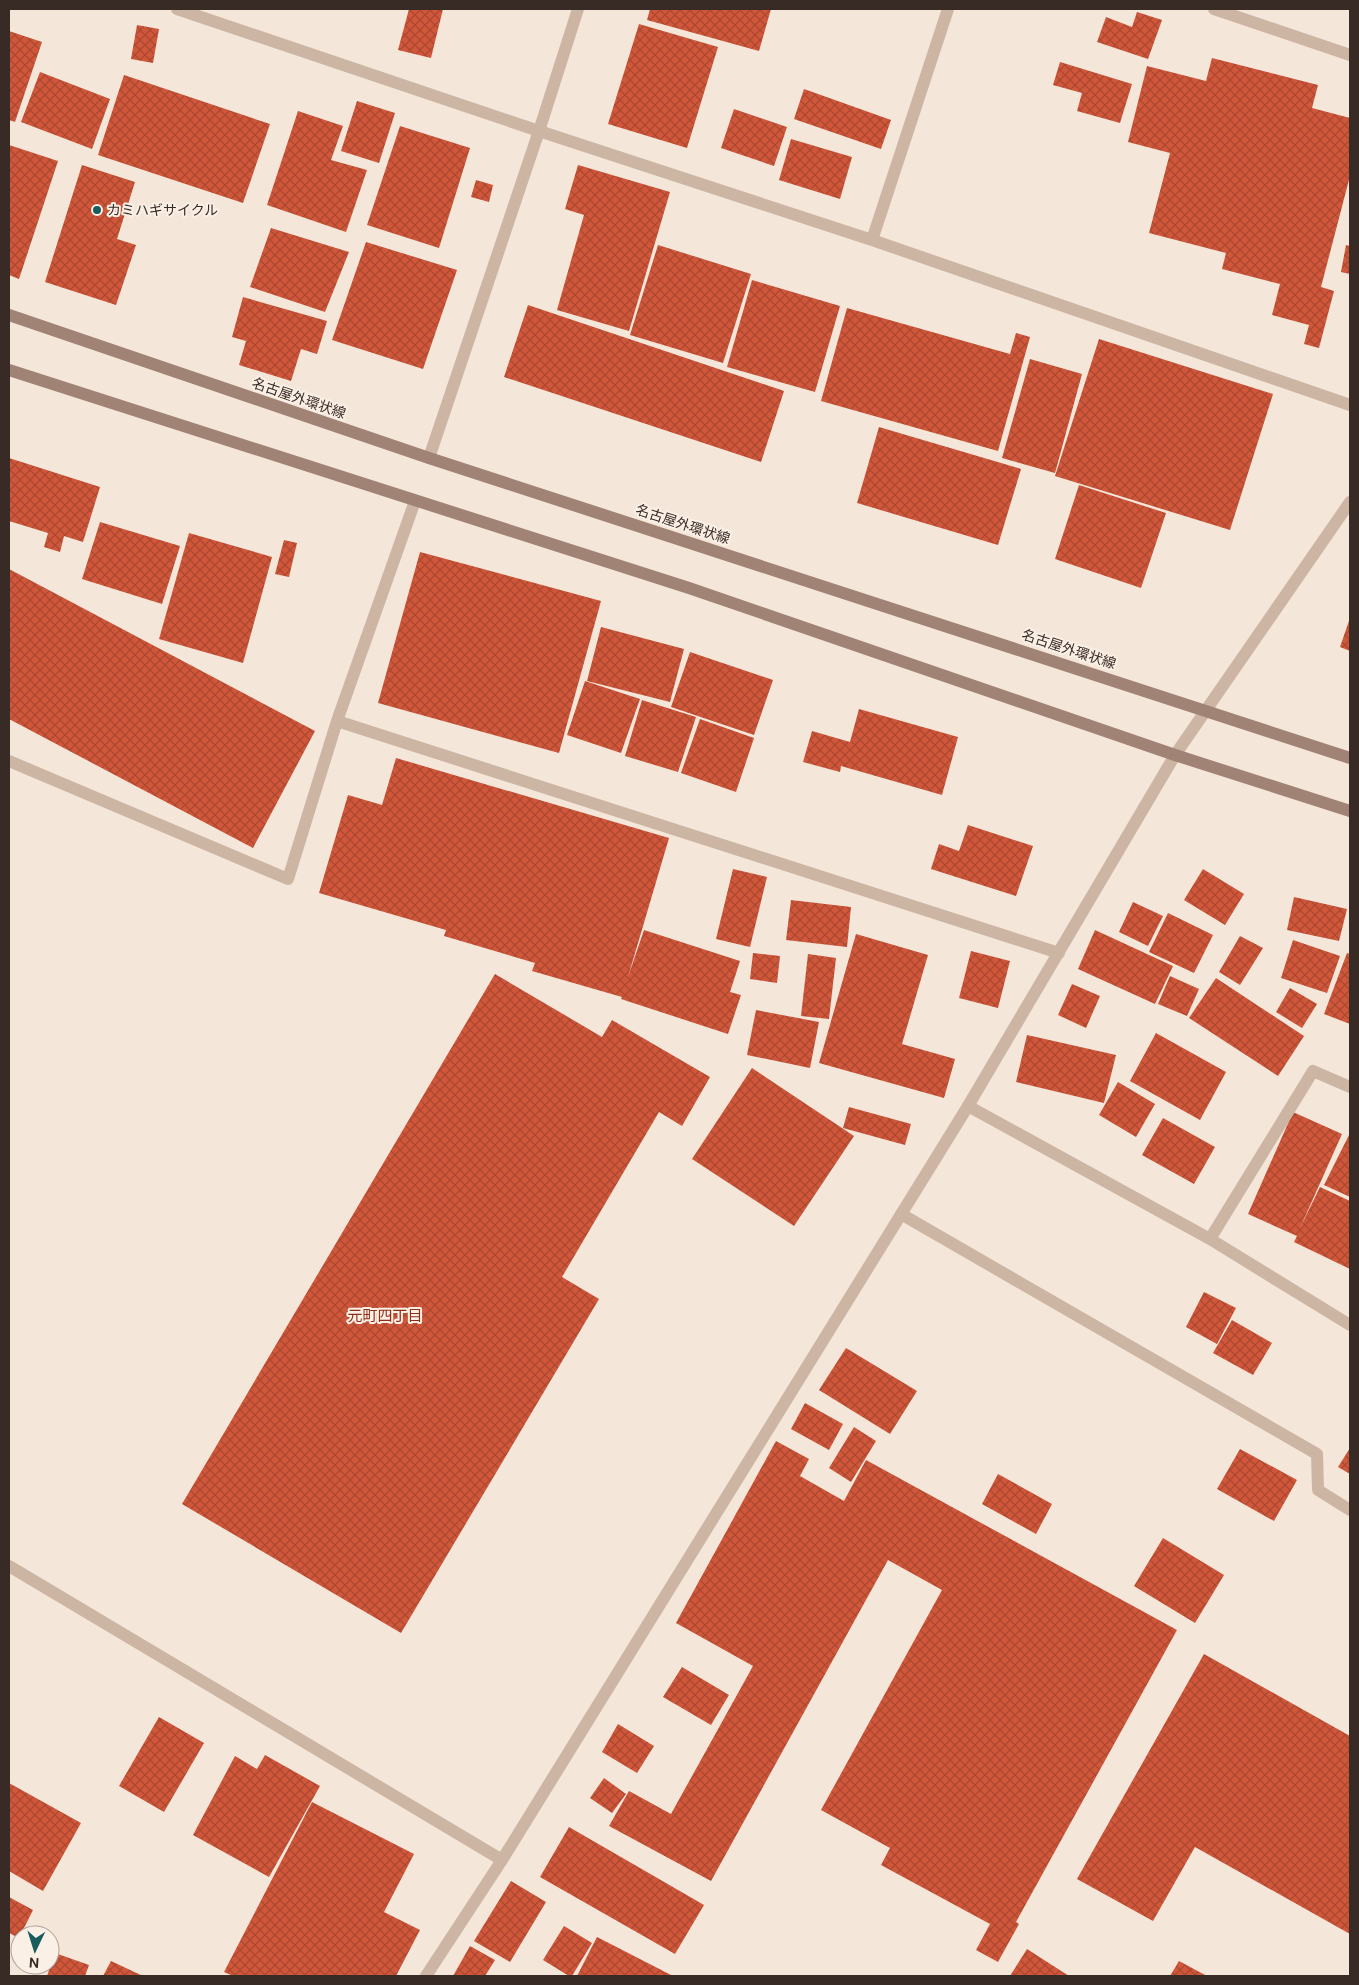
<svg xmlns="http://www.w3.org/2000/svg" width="1359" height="1985" viewBox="0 0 1359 1985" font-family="'DM Sans','Noto Sans JP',sans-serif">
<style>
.building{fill:url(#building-cross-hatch)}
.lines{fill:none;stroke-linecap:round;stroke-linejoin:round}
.service{stroke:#cdb5a4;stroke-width:12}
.minor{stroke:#cdb5a4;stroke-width:12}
.tertiary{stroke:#cdb5a4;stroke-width:12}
.secondary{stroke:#a18375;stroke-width:12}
.poi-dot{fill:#185c5d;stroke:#fbf0e6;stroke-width:2}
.labels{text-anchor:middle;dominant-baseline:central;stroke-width:4;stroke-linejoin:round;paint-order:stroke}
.poi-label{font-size:14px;fill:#382b26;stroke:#fbf0e6;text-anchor:start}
.street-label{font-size:14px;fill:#382b26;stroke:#fbf0e6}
.neighbourhood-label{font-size:15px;fill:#8e2e18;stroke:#fbf0e6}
</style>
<defs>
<pattern id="building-cross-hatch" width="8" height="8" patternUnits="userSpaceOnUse" patternTransform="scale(1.25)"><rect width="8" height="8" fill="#d1573a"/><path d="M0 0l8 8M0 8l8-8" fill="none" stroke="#ab4831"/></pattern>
</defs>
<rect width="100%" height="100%" fill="#f4e6d9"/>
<path class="building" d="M 409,9 L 443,9 L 431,58 L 398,50 Z
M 650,9 L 771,9 L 759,51 L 647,20 Z
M 1137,12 L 1162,20 L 1148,59 L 1097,42 L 1106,17 L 1132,27 Z
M 639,24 L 718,47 L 687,148 L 608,124 Z
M 137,25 L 159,29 L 153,63 L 131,59 Z
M 9,31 L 42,42 L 15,122 L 9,120 Z
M 1212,58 L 1318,85 L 1312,108 L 1350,118 L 1350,176 L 1321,287 L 1334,291 L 1319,348 L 1304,344 L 1309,325 L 1272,315 L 1280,284 L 1222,269 L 1226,253 L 1149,233 L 1170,153 L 1128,142 L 1147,66 L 1206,81 Z
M 1060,62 L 1132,84 L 1120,123 L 1077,111 L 1082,93 L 1053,85 Z
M 40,72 L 110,99 L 92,149 L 21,122 Z
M 124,75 L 270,124 L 243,203 L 98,155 Z
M 804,89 L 891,120 L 881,149 L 794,119 Z
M 357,101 L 395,113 L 379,163 L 341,151 Z
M 734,109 L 787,127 L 774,166 L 721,148 Z
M 298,111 L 343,126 L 331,160 L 367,170 L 346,232 L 267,205 Z
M 400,126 L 470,148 L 439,248 L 367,225 Z
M 791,139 L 852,157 L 840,199 L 779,180 Z
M 9,145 L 58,161 L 19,279 L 9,275 Z
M 82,165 L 135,182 L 117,239 L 136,245 L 116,305 L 45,282 Z
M 578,165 L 670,192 L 629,331 L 557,310 L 584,215 L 565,209 Z
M 476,180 L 493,185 L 489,202 L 471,197 Z
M 271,228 L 349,252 L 325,312 L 250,287 Z
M 366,242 L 457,270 L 423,369 L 332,340 Z
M 658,245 L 751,274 L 723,363 L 630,335 Z
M 1346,245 L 1350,246 L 1350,274 L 1341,272 Z
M 752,280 L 840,306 L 815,392 L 727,367 Z
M 243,297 L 327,321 L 317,354 L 301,349 L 291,381 L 239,365 L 246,341 L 232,337 Z
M 528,305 L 784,391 L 761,462 L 504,377 Z
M 847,308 L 1010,354 L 1016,333 L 1030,337 L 998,451 L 821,401 Z
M 1099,339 L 1273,394 L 1230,530 L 1055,476 Z
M 1030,359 L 1082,374 L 1055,473 L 1002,458 Z
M 879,427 L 1021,469 L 998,545 L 857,503 Z
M 9,458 L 100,487 L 83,542 L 64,536 L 60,552 L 44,547 L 48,533 L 9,521 Z
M 1079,485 L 1166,513 L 1141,588 L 1055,559 Z
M 100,522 L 180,546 L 162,604 L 82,579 Z
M 189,533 L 272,557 L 243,663 L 159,639 Z
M 284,540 L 297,543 L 289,577 L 275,574 Z
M 420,552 L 601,601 L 559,753 L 378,703 Z
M 9,569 L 315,731 L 253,848 L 9,719 Z
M 1350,618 L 1350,651 L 1340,647 Z
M 601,627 L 684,649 L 670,702 L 587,681 Z
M 690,652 L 773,680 L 754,735 L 671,707 Z
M 585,681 L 640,699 L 621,753 L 567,735 Z
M 642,700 L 696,717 L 678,772 L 625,756 Z
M 859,709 L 958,737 L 942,795 L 841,766 L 840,772 L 803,762 L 812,731 L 850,742 Z
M 700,719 L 754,738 L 736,792 L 681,773 Z
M 396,758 L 669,838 L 628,977 L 644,930 L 740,961 L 730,992 L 741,995 L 728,1034 L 621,999 L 622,997 L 532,971 L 535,963 L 444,936 L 446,930 L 319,893 L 348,795 L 382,805 Z
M 968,825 L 1033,846 L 1016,896 L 931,869 L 939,844 L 959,851 Z
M 733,869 L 767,877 L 750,947 L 716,939 Z
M 1203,869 L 1244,894 L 1225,925 L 1184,900 Z
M 1294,897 L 1347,909 L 1339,941 L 1287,930 Z
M 791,900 L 851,907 L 847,947 L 786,940 Z
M 1133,902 L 1163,916 L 1148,946 L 1119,932 Z
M 1168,913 L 1213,935 L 1194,973 L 1149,952 Z
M 1095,930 L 1173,966 L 1155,1004 L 1078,969 Z
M 856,934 L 928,955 L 902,1044 L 955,1059 L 944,1098 L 819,1063 Z
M 1240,936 L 1263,948 L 1240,985 L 1219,972 Z
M 1293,940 L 1340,956 L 1327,993 L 1281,978 Z
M 971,951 L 1010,961 L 998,1008 L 959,998 Z
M 753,953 L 780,956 L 777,983 L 750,979 Z
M 1347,953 L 1350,954 L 1350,1024 L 1324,1014 Z
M 808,954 L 836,958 L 829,1019 L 801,1016 Z
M 495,974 L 602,1037 L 612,1020 L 710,1077 L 682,1126 L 659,1112 L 562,1277 L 599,1299 L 401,1633 L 182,1504 Z
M 1170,976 L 1199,989 L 1187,1016 L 1158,1004 Z
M 1216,978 L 1304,1036 L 1278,1076 L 1189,1018 Z
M 1072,984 L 1100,996 L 1086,1028 L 1058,1015 Z
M 1290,988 L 1317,1004 L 1302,1028 L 1276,1012 Z
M 756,1010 L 819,1022 L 810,1068 L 747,1055 Z
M 1156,1033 L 1226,1072 L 1200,1120 L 1130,1081 Z
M 1027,1035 L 1116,1055 L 1104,1103 L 1016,1082 Z
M 752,1068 L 854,1136 L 794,1226 L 692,1159 Z
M 1118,1082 L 1155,1104 L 1136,1137 L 1099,1115 Z
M 849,1107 L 911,1124 L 905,1145 L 843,1128 Z
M 1293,1112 L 1342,1134 L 1300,1228 L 1320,1187 L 1350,1201 L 1350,1269 L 1294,1242 L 1297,1236 L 1248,1214 Z
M 1163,1118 L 1215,1147 L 1194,1184 L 1142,1155 Z
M 1349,1135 L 1350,1136 L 1350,1197 L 1324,1185 Z
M 1204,1292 L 1236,1308 L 1217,1344 L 1186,1327 Z
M 1232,1320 L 1272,1343 L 1253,1375 L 1213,1353 Z
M 846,1348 L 917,1391 L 890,1434 L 819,1390 Z
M 805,1403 L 843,1424 L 829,1450 L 791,1429 Z
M 854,1427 L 876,1441 L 851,1482 L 829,1468 Z
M 776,1441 L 809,1459 L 800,1476 L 844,1501 L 866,1460 L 1177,1630 L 1016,1922 L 1019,1924 L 998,1962 L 976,1950 L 990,1924 L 881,1865 L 890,1848 L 821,1810 L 942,1590 L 888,1560 L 711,1881 L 609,1826 L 629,1791 L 671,1814 L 753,1666 L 676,1623 Z
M 1350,1448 L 1350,1474 L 1338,1467 Z
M 1240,1449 L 1297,1480 L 1274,1521 L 1217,1489 Z
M 998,1474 L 1052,1504 L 1036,1534 L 982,1504 Z
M 1163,1538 L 1224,1575 L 1195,1623 L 1134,1586 Z
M 1204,1654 L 1350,1736 L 1350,1934 L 1195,1847 L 1153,1921 L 1077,1879 Z
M 682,1667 L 729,1695 L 711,1725 L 663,1697 Z
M 159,1717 L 204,1743 L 164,1812 L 119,1786 Z
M 618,1724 L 654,1746 L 637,1773 L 602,1752 Z
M 265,1755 L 320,1786 L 269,1877 L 193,1835 L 235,1756 L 257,1769 Z
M 604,1778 L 626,1794 L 612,1813 L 590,1798 Z
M 9,1783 L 81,1823 L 43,1891 L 9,1871 Z
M 312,1802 L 414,1854 L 384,1912 L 420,1930 L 396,1976 L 233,1976 L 224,1972 Z
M 569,1827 L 704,1905 L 675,1954 L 540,1877 Z
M 511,1881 L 546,1902 L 510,1962 L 474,1941 Z
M 9,1897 L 33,1910 L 19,1938 L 9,1933 Z
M 564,1926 L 592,1943 L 572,1976 L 569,1976 L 543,1960 Z
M 597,1937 L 673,1976 L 577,1976 Z
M 470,1946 L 495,1960 L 485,1976 L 453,1976 Z
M 1027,1949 L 1069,1976 L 1010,1976 Z
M 55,1953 L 89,1965 L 85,1976 L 47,1976 Z
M 111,1961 L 143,1976 L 103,1976 Z
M 1179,1961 L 1207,1976 L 1170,1976 Z"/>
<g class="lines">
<path class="service" d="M 901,1214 L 1317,1454 L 1318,1490 L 1350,1510"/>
<path class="minor" d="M 177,9 L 539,131 L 872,240 L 1350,405
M 1214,9 L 1350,55
M 872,240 L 948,9
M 337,721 L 1059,953
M 9,761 L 288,879 L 337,721 L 415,501
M 968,1106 L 1210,1239 L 1350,1325
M 1210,1239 L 1313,1071 L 1350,1087
M 9,1566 L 502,1860"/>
<path class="tertiary" d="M 429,458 L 539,131 L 578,9
M 426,1976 L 502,1860 L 968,1106 L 1175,755 L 1350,502"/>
<path class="secondary" d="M 9,315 L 429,458 L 1350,758
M 9,370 L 689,588 L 1175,755 L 1350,811"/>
</g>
<circle class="poi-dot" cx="97" cy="210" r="5"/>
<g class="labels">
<g class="poi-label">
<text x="107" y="210">カミハギサイクル</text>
</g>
<g class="street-label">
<text transform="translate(299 398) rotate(19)">名古屋外環状線</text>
<text transform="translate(683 524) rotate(18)">名古屋外環状線</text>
<text transform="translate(1069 649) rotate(18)">名古屋外環状線</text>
</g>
<g class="neighbourhood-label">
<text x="385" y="1316">元町四丁目</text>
</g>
</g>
<rect width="1359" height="1985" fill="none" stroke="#382b26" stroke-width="20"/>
<g transform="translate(35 1950) rotate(184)"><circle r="24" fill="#fbf0e6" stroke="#ada199"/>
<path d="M0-4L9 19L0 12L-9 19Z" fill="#185c5d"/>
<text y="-8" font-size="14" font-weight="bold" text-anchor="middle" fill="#382b26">N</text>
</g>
</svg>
